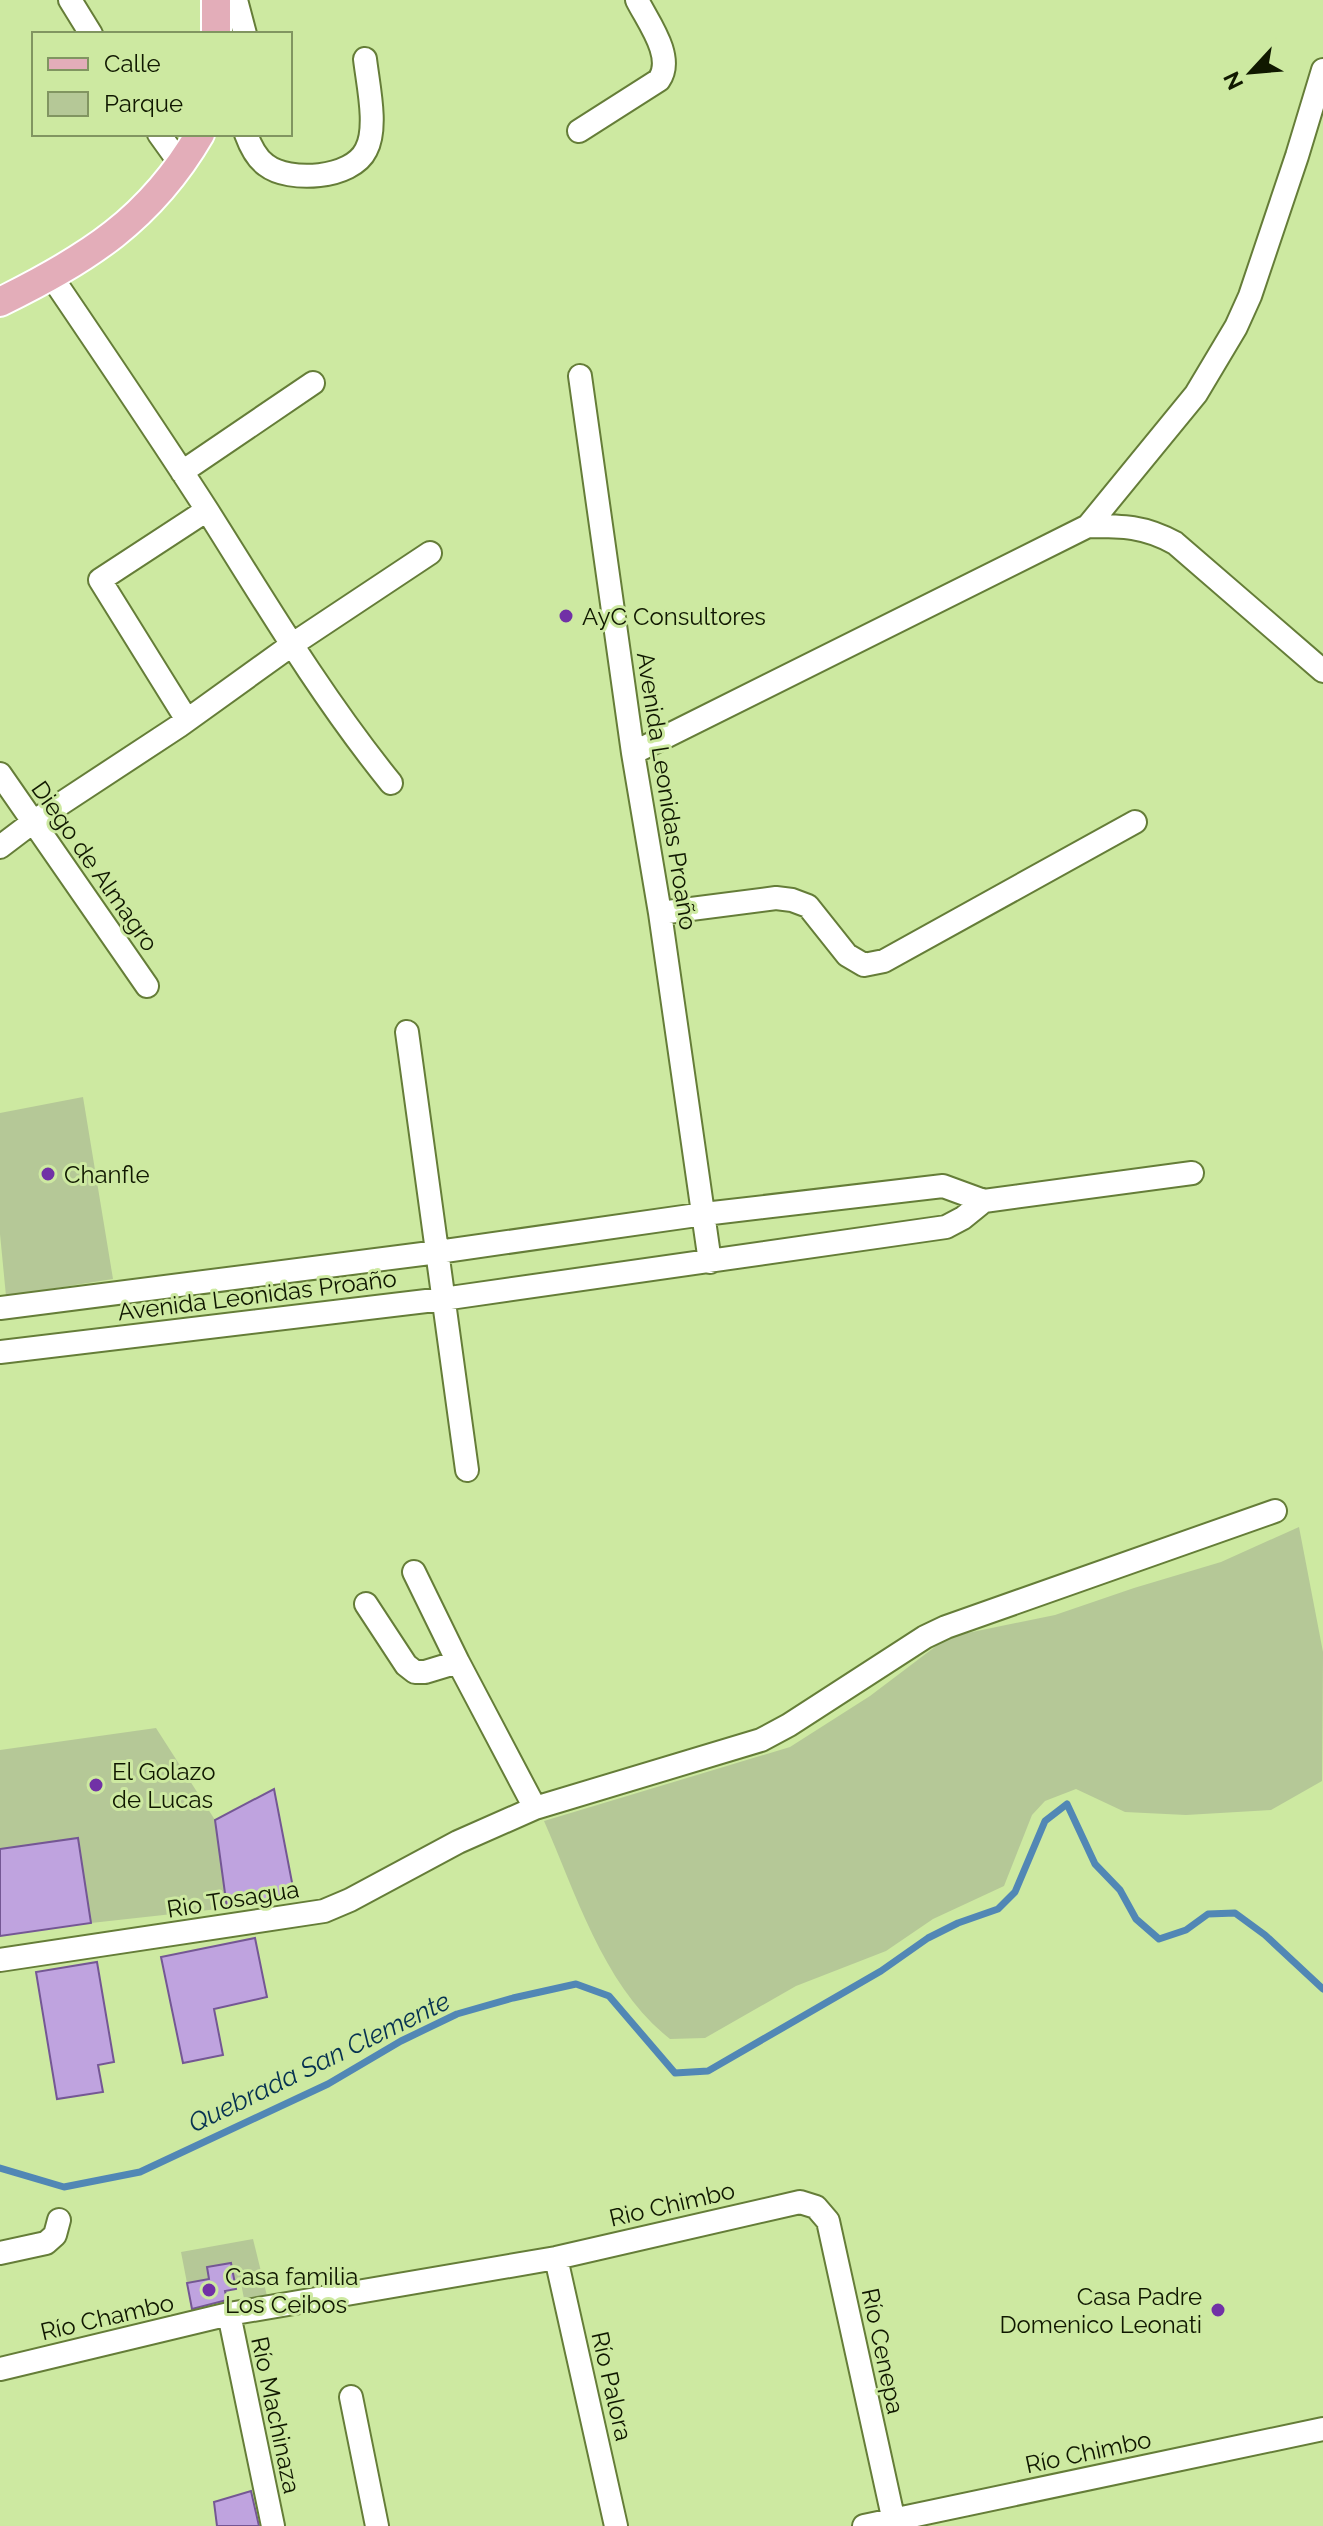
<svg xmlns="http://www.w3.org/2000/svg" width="1323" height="2526" viewBox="0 0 1323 2526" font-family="Raleway,sans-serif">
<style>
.green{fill:#b5c897}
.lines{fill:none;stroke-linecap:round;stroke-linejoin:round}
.stream{stroke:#5187b5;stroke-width:7}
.building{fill:#bfa3df;stroke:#745794;stroke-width:2}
.minor-casing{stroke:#657d38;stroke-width:26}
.major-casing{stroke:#fff;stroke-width:32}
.minor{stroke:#fff;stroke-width:22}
.major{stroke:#e3adb9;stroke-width:28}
.poi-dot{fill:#7131a6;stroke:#cde9a1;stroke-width:3}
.labels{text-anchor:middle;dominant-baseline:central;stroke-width:6;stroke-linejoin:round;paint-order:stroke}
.poi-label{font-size:24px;fill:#101800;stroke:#cde9a1;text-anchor:start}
.street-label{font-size:24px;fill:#101800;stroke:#cde9a1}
.water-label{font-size:26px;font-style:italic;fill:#063251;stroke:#cde9a1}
</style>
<rect width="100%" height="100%" fill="#cde9a1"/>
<path class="green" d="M 83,1097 L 113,1279 L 6,1296 L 0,1234 L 0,1113 Z
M 1299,1527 L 1323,1652 L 1322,1781 L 1271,1810 L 1186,1815 L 1125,1812 L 1076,1789 L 1045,1801 L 1032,1815 L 1004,1886 L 933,1919 L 886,1951 L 796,1986 L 705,2038 L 670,2039 C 604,1987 577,1896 544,1821 L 790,1747 L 870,1696 L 948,1637 L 1055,1615 L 1134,1588 L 1221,1562 Z
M 156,1728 L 215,1820 L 227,1908 L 91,1923 L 0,1849 L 0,1750 Z
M 253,2239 L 268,2300 L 245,2304 L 241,2283 L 235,2284 L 231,2263 L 207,2267 L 209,2279 L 187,2283 L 181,2252 Z"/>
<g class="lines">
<path class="stream" d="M 0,2168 L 64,2187 L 140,2172 L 328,2084 L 401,2041 L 457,2014 L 513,1998 L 576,1984 L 609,1996 L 675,2073 L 708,2071 L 881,1971 L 928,1938 L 958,1923 L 998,1909 L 1015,1892 L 1045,1821 L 1067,1804 L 1095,1864 L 1120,1890 L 1136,1919 L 1159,1939 L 1186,1930 L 1208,1914 L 1235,1913 L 1265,1935 L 1323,1989"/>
</g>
<path class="building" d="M 274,1789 L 295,1898 L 227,1908 L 215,1820 Z
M 78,1838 L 91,1923 L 0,1936 L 0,1849 Z
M 255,1938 L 267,1997 L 214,2009 L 223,2055 L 183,2063 L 161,1957 Z
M 97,1962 L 114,2062 L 98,2065 L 103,2092 L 57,2099 L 36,1972 Z
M 231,2263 L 236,2289 L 225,2291 L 227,2300 L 192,2309 L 187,2283 L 209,2279 L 207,2267 Z
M 251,2491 L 259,2526 L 217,2526 L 214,2502 Z"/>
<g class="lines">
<defs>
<path id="minor" d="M 70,0 L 91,34
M 236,0 L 245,34
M 579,131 L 659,80 C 675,57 648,22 637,0
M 159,134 L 182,166
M 246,134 C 250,145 256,158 266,165 C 289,183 352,179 366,150 C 378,128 368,85 365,59
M 51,276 C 104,354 156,431 207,510 C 265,602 322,698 391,783
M 580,376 L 633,753 L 660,913 L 710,1262
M 182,472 L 313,383
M 1088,526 L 1196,394 L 1236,327 L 1250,296 L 1297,156 L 1323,70
M 187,720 L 100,580 L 207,510
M 633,753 L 1088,526 C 1123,526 1144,526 1175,543 L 1323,671
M 0,774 L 147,986
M 0,847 L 33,822 L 179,726 L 293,644 L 430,553
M 660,913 L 776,898 L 792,900 L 808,906 L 847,955 L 864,965 L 884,961 L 1135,822
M 407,1032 L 467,1470
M 0,1308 L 438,1252 L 704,1214 L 943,1186 L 984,1201 L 1192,1173
M 0,1352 L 443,1299 L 946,1227 L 963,1218 L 984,1201
M 414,1572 L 458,1662
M 366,1604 L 406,1665 L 415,1672 L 425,1672 L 458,1662 L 535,1808
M 0,1960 L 324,1911 L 350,1900 L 458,1842 L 535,1808 L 761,1740 L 789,1725 L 925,1637 L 946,1627 L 1275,1511
M 0,2253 L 46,2243 L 55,2235 L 59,2220
M 556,2258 L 616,2526
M 229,2314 L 273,2526
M 0,2369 L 229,2314 L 556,2258 L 800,2202 L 816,2207 L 828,2221 L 895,2526
M 351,2397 L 377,2526
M 864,2526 L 1323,2429"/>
<path id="major" d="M 216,34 L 216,0
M 0,302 C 87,259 150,220 200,134"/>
</defs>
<use href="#minor" class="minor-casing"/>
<use href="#major" class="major-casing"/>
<use href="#minor" class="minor"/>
<use href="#major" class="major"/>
</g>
<g class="poi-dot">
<circle cx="566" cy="616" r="8"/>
<circle cx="48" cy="1174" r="8"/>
<circle cx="96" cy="1785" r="8"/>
<circle cx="209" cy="2290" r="8"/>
<circle cx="1218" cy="2310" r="8"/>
</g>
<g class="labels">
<g class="poi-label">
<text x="582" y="616">AyC Consultores</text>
<text x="64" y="1174">Chanfle</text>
<text x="112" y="1771">El Golazo<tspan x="112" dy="28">de Lucas</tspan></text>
<text x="225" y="2276">Casa familia<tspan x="225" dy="28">Los Ceibos</tspan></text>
<text x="1202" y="2296" text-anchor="end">Casa Padre<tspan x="1202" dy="28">Domenico Leonati</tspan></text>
</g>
<g class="street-label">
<text transform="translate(667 791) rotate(81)">Avenida Leonidas Proaño</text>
<text transform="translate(95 866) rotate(55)">Diego de Almagro</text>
<text transform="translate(257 1295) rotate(-7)">Avenida Leonidas Proaño</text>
<text transform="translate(233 1899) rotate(-9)">Rio Tosagua</text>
<text transform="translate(672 2204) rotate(-13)">Rio Chimbo</text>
<text transform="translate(107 2317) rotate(-13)">Río Chambo</text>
<text transform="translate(883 2351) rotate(78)">Río Cenepa</text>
<text transform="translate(612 2386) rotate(77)">Río Palora</text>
<text transform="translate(276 2415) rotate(78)">Río Machinaza</text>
<text transform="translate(1088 2452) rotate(-12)">Río Chimbo</text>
</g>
<g class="water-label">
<text transform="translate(319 2062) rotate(-26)">Quebrada San Clemente</text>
</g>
</g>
<rect x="32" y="32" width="260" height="104" fill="#cde9a1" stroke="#819561" stroke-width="2"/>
<rect x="48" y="58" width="40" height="12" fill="#e3adb9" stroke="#819561" stroke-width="2"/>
<text x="104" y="72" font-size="24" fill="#101800">Calle</text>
<rect x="48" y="92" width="40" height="24" fill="#b5c897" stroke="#819561" stroke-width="2"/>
<text x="104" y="112" font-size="24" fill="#101800">Parque</text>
<g transform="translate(1251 72) rotate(244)" stroke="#cde9a1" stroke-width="6" paint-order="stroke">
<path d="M0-6L14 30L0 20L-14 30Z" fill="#101800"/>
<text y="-12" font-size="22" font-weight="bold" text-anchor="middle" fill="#101800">N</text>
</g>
</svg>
